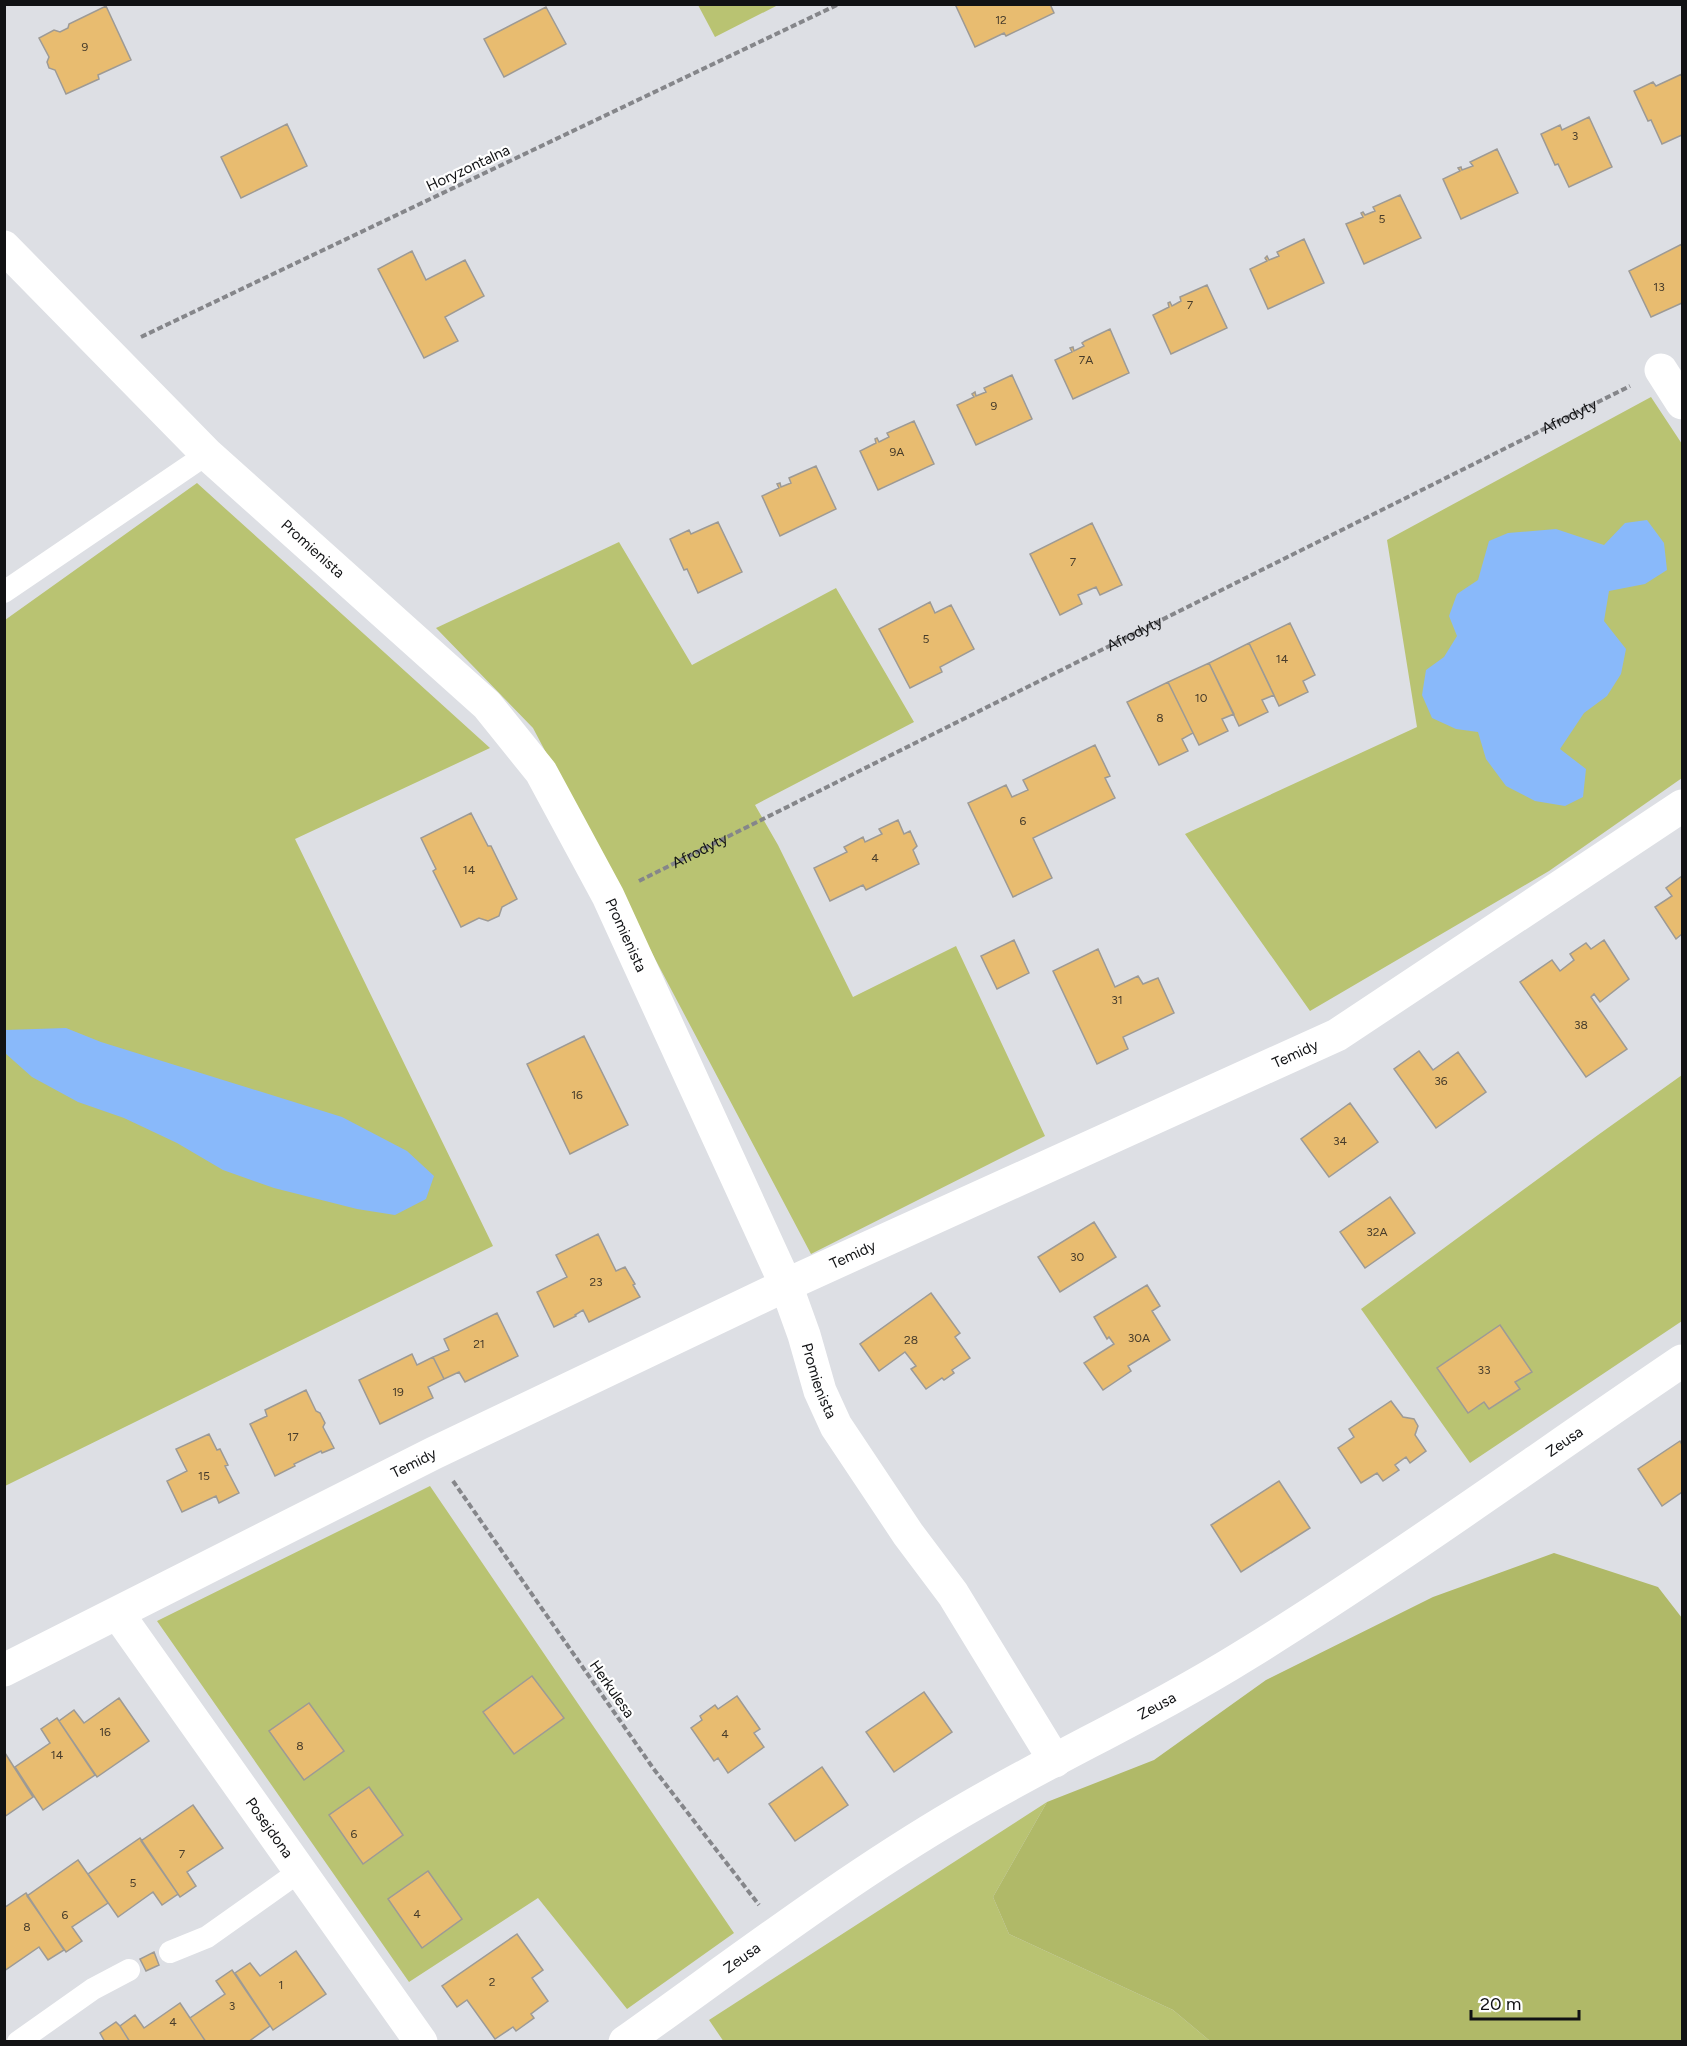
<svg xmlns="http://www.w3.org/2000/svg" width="1687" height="2046" viewBox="0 0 1687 2046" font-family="Figtree,sans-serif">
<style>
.green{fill:#b9c372}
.forest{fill:#b0b968}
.water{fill:#89b9fa}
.building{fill:#e8bc70;stroke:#9d9a95;stroke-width:1.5}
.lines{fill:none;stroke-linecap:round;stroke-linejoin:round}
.path{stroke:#85868a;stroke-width:4;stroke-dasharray:6 3;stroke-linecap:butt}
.service{stroke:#fff;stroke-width:22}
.minor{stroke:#fff;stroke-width:33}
.labels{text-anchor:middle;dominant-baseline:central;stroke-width:4.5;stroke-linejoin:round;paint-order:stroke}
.number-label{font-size:12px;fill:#473c2b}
.street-label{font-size:15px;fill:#111214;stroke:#fff}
</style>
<rect width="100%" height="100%" fill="#dddfe4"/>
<path class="green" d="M 698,5 L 778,5 L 715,37 Z
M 1651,397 L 1682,444 L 1682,778 L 1549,871 L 1310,1011 L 1185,834 L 1417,727 L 1387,540 Z
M 197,483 L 490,748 L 295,839 L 493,1246 L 5,1486 L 5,620 Z
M 619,542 L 692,665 L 836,588 L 914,722 L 755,805 L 778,845 L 853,997 L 956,946 L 1045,1136 L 811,1254 L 533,728 L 436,628 Z
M 1682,1075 L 1682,1321 L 1470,1463 L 1361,1309 L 1598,1135 Z
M 430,1486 L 734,1933 L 627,2009 L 538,1898 L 409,1982 L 157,1621 Z
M 1047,1802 L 993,1897 L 1009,1934 L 1173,2010 L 1210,2041 L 724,2042 L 709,2020 Z"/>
<path class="forest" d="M 1554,1553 L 1658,1587 L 1682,1618 L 1682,2041 L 1210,2041 L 1173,2010 L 1009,1934 L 993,1897 L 1047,1802 L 1154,1760 L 1266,1680 L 1433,1597 Z"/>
<path class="water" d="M 1647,520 L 1664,543 L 1667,570 L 1645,584 L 1609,591 L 1604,621 L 1626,649 L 1621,674 L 1607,696 L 1584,713 L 1560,749 L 1586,769 L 1583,797 L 1565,806 L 1535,801 L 1506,786 L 1486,759 L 1478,732 L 1456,729 L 1432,718 L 1422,695 L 1426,670 L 1444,657 L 1457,636 L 1449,616 L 1457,594 L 1478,580 L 1489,541 L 1508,533 L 1556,529 L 1604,545 L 1625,523 Z
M 66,1028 L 101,1042 L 342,1117 L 407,1151 L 434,1176 L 426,1199 L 395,1215 L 357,1209 L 274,1188 L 223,1170 L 177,1143 L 124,1118 L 78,1102 L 32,1077 L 5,1053 L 5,1030 Z"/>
<path class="building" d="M 955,4 L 1050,4 L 1054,13 L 1006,36 L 1004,33 L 975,47 Z
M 106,6 L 131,60 L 98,75 L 99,79 L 66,94 L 55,70 L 49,68 L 47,62 L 49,57 L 39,38 L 54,30 L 60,32 L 68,28 L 69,24 Z
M 546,7 L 566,44 L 504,77 L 484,39 Z
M 1682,74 L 1682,135 L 1662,144 L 1651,120 L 1648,121 L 1634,91 L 1653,82 L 1656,86 Z
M 1589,117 L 1612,167 L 1569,187 L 1558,164 L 1555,165 L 1541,134 L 1560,125 L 1562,130 Z
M 287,124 L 307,166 L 241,198 L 221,157 Z
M 1497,149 L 1518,193 L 1461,219 L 1443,179 L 1460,171 L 1458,168 L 1461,167 L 1462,170 L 1473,166 L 1470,162 Z
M 1400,195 L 1421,238 L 1364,264 L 1346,224 L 1363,217 L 1361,213 L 1363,212 L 1365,215 L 1375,211 L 1373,207 Z
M 1304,239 L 1324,283 L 1268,309 L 1250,269 L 1267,261 L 1265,258 L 1267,256 L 1269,260 L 1279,256 L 1277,252 Z
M 1682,244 L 1682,303 L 1651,317 L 1629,271 Z
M 412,251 L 426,280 L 465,260 L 484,296 L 445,317 L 458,341 L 424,358 L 378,269 Z
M 1207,285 L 1227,328 L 1171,354 L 1153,315 L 1169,307 L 1168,303 L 1170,302 L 1172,306 L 1181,301 L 1180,297 Z
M 1110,329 L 1129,373 L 1073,399 L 1055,360 L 1072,352 L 1070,348 L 1073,347 L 1074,351 L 1084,346 L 1082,343 L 1085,341 Z
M 1012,375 L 1032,419 L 976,445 L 957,405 L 974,397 L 972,394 L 975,392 L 976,396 L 986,392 L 984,388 Z
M 914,421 L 934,464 L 878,490 L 860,451 L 876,443 L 875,439 L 877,438 L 879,442 L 889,437 L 887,433 Z
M 816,466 L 836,509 L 780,536 L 762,496 L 779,488 L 777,484 L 780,483 L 781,487 L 791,483 L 789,478 Z
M 718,522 L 742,572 L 698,593 L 687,569 L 684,570 L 670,539 L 689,530 L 691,534 Z
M 1092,523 L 1122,585 L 1100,595 L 1096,587 L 1078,595 L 1082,604 L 1060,615 L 1030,554 Z
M 930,602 L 935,613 L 951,605 L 974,649 L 940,667 L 942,672 L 910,688 L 879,629 Z
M 1290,623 L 1315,675 L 1303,681 L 1308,692 L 1279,706 L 1249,643 Z
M 1249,643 L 1274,695 L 1262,700 L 1268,712 L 1239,726 L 1209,663 Z
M 1209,663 L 1234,714 L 1222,719 L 1228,731 L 1199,745 L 1168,682 Z
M 1168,682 L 1193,733 L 1182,739 L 1188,751 L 1159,765 L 1127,702 Z
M 1095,745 L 1110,776 L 1105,778 L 1115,798 L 1033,838 L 1052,878 L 1013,897 L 968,803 L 1006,785 L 1012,797 L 1028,790 L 1023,780 Z
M 471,813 L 488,846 L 491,846 L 517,899 L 502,907 L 499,916 L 488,921 L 479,918 L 461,927 L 433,871 L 436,869 L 421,838 Z
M 898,820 L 904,834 L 910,831 L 917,846 L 913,850 L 919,864 L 866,890 L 863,885 L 830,901 L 814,868 L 847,852 L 844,847 L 863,837 L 865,842 L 882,834 L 879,829 Z
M 1682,876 L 1682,934 L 1676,939 L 1655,907 L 1672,896 L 1666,888 Z
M 1014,940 L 1029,973 L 997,989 L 981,956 Z
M 1604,940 L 1629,979 L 1600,1002 L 1594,994 L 1591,997 L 1627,1049 L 1586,1077 L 1520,982 L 1552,960 L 1560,971 L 1574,960 L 1570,954 L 1586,943 L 1591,949 Z
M 1098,949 L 1115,987 L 1138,976 L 1143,984 L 1158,978 L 1174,1013 L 1123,1037 L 1128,1049 L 1097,1064 L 1053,971 Z
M 584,1036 L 628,1125 L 570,1154 L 527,1064 Z
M 1419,1051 L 1433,1070 L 1458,1052 L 1486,1092 L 1436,1128 L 1394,1069 Z
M 1350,1103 L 1378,1142 L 1329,1177 L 1301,1139 Z
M 1390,1197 L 1415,1233 L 1365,1268 L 1340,1232 Z
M 1094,1222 L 1116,1257 L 1060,1292 L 1038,1257 Z
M 598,1234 L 616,1271 L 625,1267 L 635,1284 L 633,1285 L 640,1297 L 589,1322 L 583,1310 L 575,1315 L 576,1316 L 554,1327 L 537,1292 L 567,1277 L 556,1255 Z
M 1147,1285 L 1160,1306 L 1152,1311 L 1170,1340 L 1128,1366 L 1131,1371 L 1103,1390 L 1084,1363 L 1114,1344 L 1109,1337 L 1107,1339 L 1094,1317 Z
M 931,1293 L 960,1333 L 955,1337 L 970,1358 L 952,1370 L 954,1373 L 944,1380 L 942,1378 L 926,1389 L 911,1369 L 916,1366 L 905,1352 L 879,1371 L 860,1344 Z
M 497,1313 L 518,1356 L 465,1382 L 459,1372 L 444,1379 L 433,1357 L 449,1350 L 444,1339 Z
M 1500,1325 L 1532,1372 L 1515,1382 L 1520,1389 L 1489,1409 L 1484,1402 L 1468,1413 L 1437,1368 Z
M 412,1354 L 417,1365 L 433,1357 L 444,1379 L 428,1387 L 433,1398 L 380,1424 L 359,1380 Z
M 306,1390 L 316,1411 L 320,1413 L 325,1423 L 323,1427 L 334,1448 L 322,1453 L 321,1451 L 294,1464 L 295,1466 L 275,1476 L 250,1424 L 267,1416 L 265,1410 Z
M 1391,1401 L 1403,1417 L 1414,1419 L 1418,1426 L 1415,1435 L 1426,1451 L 1410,1463 L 1406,1457 L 1395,1465 L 1399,1470 L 1383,1481 L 1377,1473 L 1361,1483 L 1338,1448 L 1354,1437 L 1349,1429 Z
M 209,1434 L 217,1450 L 220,1449 L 228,1465 L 225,1466 L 239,1493 L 219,1503 L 216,1496 L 182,1512 L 167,1481 L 187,1471 L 176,1449 Z
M 1680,1441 L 1682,1445 L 1682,1492 L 1662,1506 L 1638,1469 Z
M 1279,1481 L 1310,1528 L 1241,1572 L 1211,1525 Z
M 532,1676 L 564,1718 L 514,1754 L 483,1712 Z
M 924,1692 L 952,1732 L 894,1772 L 866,1732 Z
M 737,1696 L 760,1729 L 754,1733 L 764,1747 L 728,1773 L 718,1758 L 714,1761 L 691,1728 L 702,1720 L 700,1716 L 715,1705 L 718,1709 Z
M 119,1698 L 149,1741 L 97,1777 L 59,1721 L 74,1710 L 84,1723 Z
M 309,1703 L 344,1751 L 304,1780 L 269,1731 Z
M 57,1718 L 95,1775 L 43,1810 L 15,1767 L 50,1743 L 41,1729 Z
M 5,1753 L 33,1797 L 4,1817 L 4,1753 Z
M 822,1767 L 848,1805 L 795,1841 L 769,1804 Z
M 369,1787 L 403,1835 L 363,1864 L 329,1815 Z
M 193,1805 L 223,1848 L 187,1872 L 196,1886 L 180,1897 L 141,1841 Z
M 140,1838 L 178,1894 L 162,1905 L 153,1892 L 118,1917 L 88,1874 Z
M 78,1860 L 108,1903 L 72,1927 L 82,1941 L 66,1952 L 27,1896 Z
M 428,1871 L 462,1919 L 422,1948 L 388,1899 Z
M 26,1893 L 64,1950 L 48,1960 L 39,1947 L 4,1971 L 4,1908 Z
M 517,1934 L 543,1970 L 532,1978 L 548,2001 L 531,2014 L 534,2018 L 516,2031 L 513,2027 L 495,2039 L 467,2000 L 457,2007 L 442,1986 Z
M 296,1951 L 326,1994 L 273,2030 L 235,1973 L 250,1963 L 260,1976 Z
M 154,1952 L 159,1965 L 146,1971 L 140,1959 Z
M 232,1970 L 270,2026 L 248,2042 L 206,2042 L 190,2018 L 225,1994 L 216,1981 Z
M 180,2003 L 206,2042 L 130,2042 L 120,2026 L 135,2015 L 144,2028 Z
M 116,2022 L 120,2026 L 130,2042 L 105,2042 L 100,2033 Z"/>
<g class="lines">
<g class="path">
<path d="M 141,337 L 839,4"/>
<path id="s1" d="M 639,881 L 1630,386"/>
<path d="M 453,1481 L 653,1768 L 759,1905"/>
</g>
<path class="service" d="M 4,592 L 207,454
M 170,1952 L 207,1937 L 300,1871
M 18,2042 L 93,1989 L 129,1970"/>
<g class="minor">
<path id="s2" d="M 4,247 L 207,454 L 487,705 L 541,772 L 608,896 L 786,1285 L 804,1335 L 820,1391 L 836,1426 L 908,1534 L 953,1594 L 1055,1761"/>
<path d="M 1661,370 L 1682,403"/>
<path id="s3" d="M 118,1614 L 421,2042"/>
<path id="s4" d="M 4,1670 L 434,1453 L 786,1285 L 1337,1035 L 1682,806"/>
<path id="s5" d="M 625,2042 C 735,1964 843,1881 959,1813 C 1054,1757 1154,1712 1247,1654 C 1396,1562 1537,1459 1682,1361"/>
</g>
</g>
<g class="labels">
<g class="number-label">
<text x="1001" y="20">12</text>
<text x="85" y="47">9</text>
<text x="1575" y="136">3</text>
<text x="1382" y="219">5</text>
<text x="1659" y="287">13</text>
<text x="1190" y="305">7</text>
<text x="1086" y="360">7A</text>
<text x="994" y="406">9</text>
<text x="897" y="452">9A</text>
<text x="1073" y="562">7</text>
<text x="926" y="639">5</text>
<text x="1282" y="659">14</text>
<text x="1201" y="698">10</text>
<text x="1160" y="718">8</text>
<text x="1023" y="821">6</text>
<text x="875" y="858">4</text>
<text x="469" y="870">14</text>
<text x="1117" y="1000">31</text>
<text x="1581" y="1025">38</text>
<text x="1441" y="1081">36</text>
<text x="577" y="1095">16</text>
<text x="1340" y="1141">34</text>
<text x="1377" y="1232">32A</text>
<text x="1077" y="1257">30</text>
<text x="596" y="1282">23</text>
<text x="1139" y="1338">30A</text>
<text x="911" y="1340">28</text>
<text x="479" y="1344">21</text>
<text x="1484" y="1370">33</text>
<text x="398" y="1392">19</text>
<text x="293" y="1437">17</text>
<text x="204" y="1476">15</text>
<text x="105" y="1732">16</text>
<text x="725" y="1734">4</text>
<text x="300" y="1746">8</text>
<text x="57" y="1755">14</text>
<text x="354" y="1834">6</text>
<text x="182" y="1854">7</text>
<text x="133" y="1883">5</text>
<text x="417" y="1914">4</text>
<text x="65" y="1915">6</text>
<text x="27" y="1927">8</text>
<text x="492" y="1982">2</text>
<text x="281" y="1985">1</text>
<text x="232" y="2006">3</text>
<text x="173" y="2022">4</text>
</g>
<g class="street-label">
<text transform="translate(468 168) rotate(-25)">Horyzontalna</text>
<text stroke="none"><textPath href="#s1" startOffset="1040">Afrodyty</textPath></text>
<text stroke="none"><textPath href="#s2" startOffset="432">Promienista</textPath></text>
<text stroke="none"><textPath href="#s1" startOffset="554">Afrodyty</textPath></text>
<text stroke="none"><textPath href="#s1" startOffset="68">Afrodyty</textPath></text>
<text stroke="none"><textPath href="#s2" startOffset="936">Promienista</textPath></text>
<text stroke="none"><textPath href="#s4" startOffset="1431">Temidy</textPath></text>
<text stroke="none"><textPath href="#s4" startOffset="945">Temidy</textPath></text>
<text stroke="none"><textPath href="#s2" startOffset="1422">Promienista</textPath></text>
<text stroke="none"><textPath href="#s5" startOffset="1116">Zeusa</textPath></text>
<text stroke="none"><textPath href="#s4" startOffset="459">Temidy</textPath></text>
<text transform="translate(612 1689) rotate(55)">Herkulesa</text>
<text stroke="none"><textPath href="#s5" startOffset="630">Zeusa</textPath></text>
<text stroke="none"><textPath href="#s3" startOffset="262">Posejdona</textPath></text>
<text stroke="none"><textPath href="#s5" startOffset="144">Zeusa</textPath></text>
</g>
</g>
<rect width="1687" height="2046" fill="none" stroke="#111214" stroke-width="12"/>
<path d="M1471 2010v9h108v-9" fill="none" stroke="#111214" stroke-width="3"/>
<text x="1480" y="2010" font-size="18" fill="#111214" stroke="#ffffff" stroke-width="4.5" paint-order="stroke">20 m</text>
</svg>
